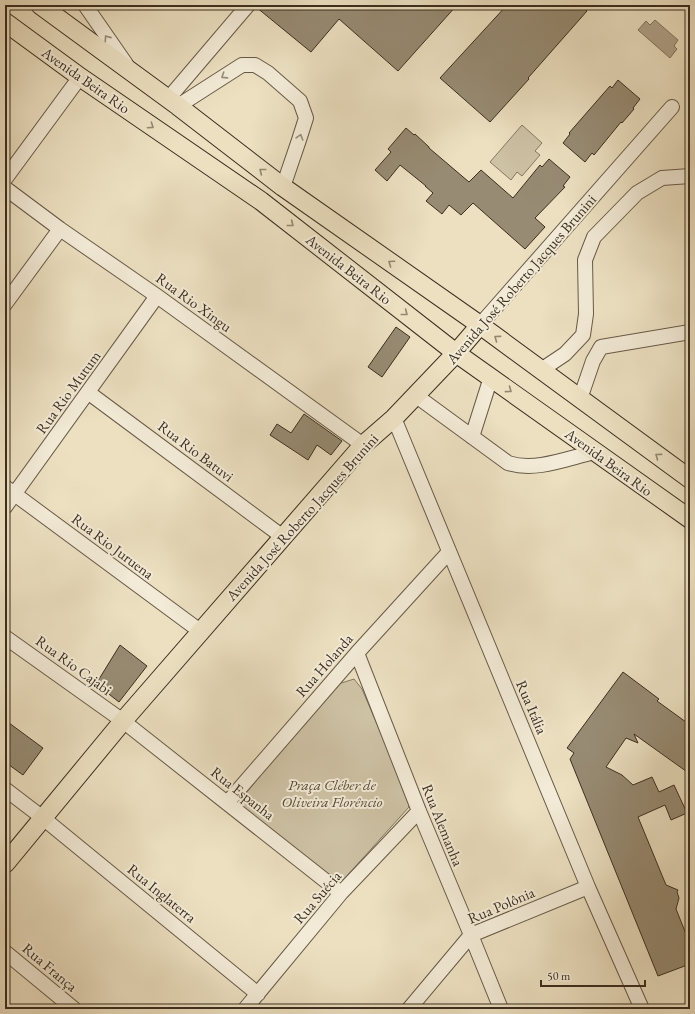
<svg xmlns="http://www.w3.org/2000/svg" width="695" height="1014" viewBox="0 0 695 1014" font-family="'EB Garamond',serif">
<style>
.green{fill:#cec2a5;stroke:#847862}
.water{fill:#b0a38a;stroke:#81745f}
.building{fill:#978b73;stroke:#3b2e1f}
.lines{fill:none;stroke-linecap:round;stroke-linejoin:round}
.minor-casing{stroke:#675a48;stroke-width:16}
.major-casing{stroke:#3b2e1f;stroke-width:20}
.minor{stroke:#f3ebd7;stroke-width:14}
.major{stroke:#ece0c1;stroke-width:18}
.oneway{stroke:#978c7b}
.oneway2{stroke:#948770}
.labels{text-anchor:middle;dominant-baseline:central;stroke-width:4;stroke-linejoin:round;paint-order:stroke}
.street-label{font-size:15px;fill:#3b2e1f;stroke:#f3ebd7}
.park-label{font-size:15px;font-style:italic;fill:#584c3a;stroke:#f3ebd7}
</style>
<rect width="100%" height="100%" fill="#ece0c1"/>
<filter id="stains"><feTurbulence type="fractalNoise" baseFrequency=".005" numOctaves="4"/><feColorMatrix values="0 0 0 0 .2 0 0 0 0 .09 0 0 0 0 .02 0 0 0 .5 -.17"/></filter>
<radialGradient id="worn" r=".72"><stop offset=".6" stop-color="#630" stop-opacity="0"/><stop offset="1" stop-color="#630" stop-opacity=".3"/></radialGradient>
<path class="green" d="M 522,125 L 542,143 L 535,151 L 540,155 L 522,176 L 517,172 L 511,180 L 490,162 Z
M 354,679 L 362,689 L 408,797 L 409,807 L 344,879 L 333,880 L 244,811 L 241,805 L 242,798 L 335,685 Z"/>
<path class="water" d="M 655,20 L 678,40 L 674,46 L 677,49 L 670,58 L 638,30 L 646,21 L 650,25 Z"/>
<path class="building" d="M 256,5 L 457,5 L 398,71 L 339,19 L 311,52 L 256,7 Z
M 507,5 L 580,5 L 587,11 L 528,78 L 529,79 L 490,122 L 440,78 Z
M 618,80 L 640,99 L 633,108 L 634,109 L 622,123 L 621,122 L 594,155 L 592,153 L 585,162 L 563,143 L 570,134 L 569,133 L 610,86 L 612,88 Z
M 406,128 L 414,135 L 415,134 L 429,147 L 429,148 L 469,182 L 481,170 L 513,198 L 540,165 L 542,167 L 549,159 L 570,177 L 563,186 L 565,187 L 535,218 L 545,227 L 525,249 L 473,203 L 461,215 L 449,205 L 442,214 L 426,201 L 433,193 L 425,186 L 426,186 L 400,165 L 387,181 L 375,170 L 391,152 L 388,149 Z
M 396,327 L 410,337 L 382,377 L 368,367 Z
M 304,414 L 342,441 L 331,455 L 317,445 L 308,460 L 270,435 L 277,424 L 291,433 Z
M 120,645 L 147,666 L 119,702 L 96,684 Z
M 623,672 L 659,699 L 657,701 L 690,725 L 690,774 L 634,734 L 638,743 L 626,738 L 606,767 L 622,775 L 633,785 L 652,777 L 659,792 L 674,785 L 687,813 L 671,820 L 665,805 L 638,817 L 666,885 L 678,890 L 677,892 L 679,898 L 676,909 L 690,944 L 690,964 L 658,976 L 570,759 L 574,753 L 567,748 Z
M 5,720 L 43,748 L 23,775 L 5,762 Z"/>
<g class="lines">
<defs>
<path id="minor" d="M 85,5 L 126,64
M 168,99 L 248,5
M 178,106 L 242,65 L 255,65 L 268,73 L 300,101 L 306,118 L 299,140 L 283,187
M 5,179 L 80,77
M 5,188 L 60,229 L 157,296 L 363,445
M 5,304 L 60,229
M 480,325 L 672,107
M 541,370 L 565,354 L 583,335 L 586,314 L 585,260 L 594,237 L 637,193 L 662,178 L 690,176
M 89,393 L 283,537
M 415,395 L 508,463 C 536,472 568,458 595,452
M 580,399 L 593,361 L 601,347 L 690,332
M 394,418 L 588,887 L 642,1009
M 472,437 L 491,377
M 5,487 L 200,631
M 5,507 L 157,296
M 5,637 L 123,721 L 341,893
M 357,653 L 419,811 L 471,935 L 501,1009
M 5,789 L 43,818 L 258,994
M 227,803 L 357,653 L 449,552
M 5,952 L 74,1009
M 245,1009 L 341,893 L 419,811
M 409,1009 L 471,935 L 588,887"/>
<path id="major" d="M 40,5 L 178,106 L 283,187 L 480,325 L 690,479
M 5,22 L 80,77 L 261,201 L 456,353 L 690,519
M 5,864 L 123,721 L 363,445 L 394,418 L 456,353 L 480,325"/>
</defs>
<use href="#minor" class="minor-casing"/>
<use href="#major" class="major-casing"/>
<use href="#minor" class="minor"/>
<use href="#major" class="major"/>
</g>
<defs><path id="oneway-chevron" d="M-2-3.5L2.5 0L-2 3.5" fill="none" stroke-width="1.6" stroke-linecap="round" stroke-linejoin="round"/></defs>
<g class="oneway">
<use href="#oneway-chevron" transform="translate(107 38) rotate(-125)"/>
<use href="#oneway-chevron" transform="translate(224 76) rotate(147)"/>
<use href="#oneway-chevron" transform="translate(300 137) rotate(-73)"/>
</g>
<g class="oneway2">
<use href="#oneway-chevron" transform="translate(151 126) rotate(34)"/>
<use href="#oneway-chevron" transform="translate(262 171) rotate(-142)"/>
<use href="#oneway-chevron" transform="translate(291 224) rotate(38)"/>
<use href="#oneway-chevron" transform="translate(391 263) rotate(-145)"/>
<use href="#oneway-chevron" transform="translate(405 313) rotate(38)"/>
<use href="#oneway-chevron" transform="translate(497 338) rotate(-144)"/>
<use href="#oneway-chevron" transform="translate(509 390) rotate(36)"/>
<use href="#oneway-chevron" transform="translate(658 456) rotate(-144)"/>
</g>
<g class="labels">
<g class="street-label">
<text transform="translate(86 80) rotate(35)">Avenida Beira Rio</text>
<text transform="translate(349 269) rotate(38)">Avenida Beira Rio</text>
<text transform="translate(521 279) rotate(-49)">Avenida José Roberto Jacques Brunini</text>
<text transform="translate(194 302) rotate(36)">Rua Rio Xingu</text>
<text transform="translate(68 392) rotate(-54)">Rua Rio Mutum</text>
<text transform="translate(196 451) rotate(37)">Rua Rio Batuvi</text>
<text transform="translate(609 462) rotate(36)">Avenida Beira Rio</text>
<text transform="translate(302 517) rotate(-48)">Avenida José Roberto Jacques Brunini</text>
<text transform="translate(113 546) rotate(37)">Rua Rio Juruena</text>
<text transform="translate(74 665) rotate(36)">Rua Rio Cajabi</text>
<text transform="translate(324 665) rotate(-49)">Rua Holanda</text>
<text transform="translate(532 707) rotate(67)">Rua Itália</text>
<text transform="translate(243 793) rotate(38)">Rua Espanha</text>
<text transform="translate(443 825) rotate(68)">Rua Alemanha</text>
<text transform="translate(162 893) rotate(39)">Rua Inglaterra</text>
<text transform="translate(317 897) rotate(-49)">Rua Suécia</text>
<text transform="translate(501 905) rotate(-23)">Rua Polônia</text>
<text transform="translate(50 967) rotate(40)">Rua França</text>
</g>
<g class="park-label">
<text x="332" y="784">Praça Cléber de<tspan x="332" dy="17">Oliveira Florêncio</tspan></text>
</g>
</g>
<rect width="695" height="1014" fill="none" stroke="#ece0c1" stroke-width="20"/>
<rect x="6" y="6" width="683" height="1002" fill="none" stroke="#3b2e1f" stroke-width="2"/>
<rect x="10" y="10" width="675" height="994" fill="none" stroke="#3b2e1f"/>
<path d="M541 980v6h104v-6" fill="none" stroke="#3b2e1f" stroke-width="2"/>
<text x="547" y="980" font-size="12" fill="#3b2e1f" stroke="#f3ebd7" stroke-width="3" paint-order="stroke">50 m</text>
<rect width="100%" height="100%" filter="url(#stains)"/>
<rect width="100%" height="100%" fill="url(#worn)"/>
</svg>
